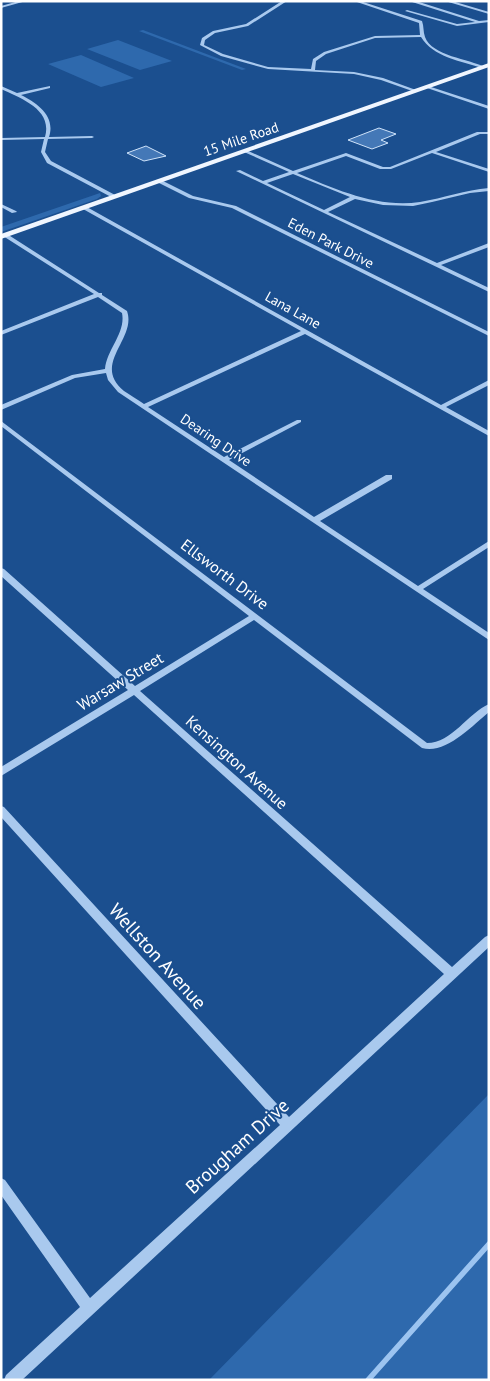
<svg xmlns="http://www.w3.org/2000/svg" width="490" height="1381" viewBox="0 0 490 1381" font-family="'PT Sans',sans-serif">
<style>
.green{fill:#2e69ad}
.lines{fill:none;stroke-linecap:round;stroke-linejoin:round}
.stream{stroke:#9cc4f0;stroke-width:5.5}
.building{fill:#4478b7;stroke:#cfe3fa}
.minor{fill:#a9c9ee;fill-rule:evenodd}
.major{fill:#f0f6ff;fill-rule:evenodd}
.labels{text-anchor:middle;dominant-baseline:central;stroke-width:4;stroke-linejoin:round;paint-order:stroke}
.far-street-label{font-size:14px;fill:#fff;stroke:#1b4f8f}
.street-label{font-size:16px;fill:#fff;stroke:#1b4f8f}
.near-street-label{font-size:19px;fill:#fff;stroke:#1b4f8f}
</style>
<rect width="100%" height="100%" fill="#1b4f8f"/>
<path class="green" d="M 143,30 L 246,69 L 242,70 L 139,31 Z
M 118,40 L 172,61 L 140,70 L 87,49 Z
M 81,55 L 134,78 L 101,87 L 48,64 Z
M 100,193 L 101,196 L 97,199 L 1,232 L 1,227 Z
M 489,1094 L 489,1380 L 209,1380 Z"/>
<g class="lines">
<path class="stream" d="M 368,1380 L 489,1244"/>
</g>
<path class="building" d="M 379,128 L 396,134 L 381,140 L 388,143 L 372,149 L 348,140 Z
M 146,146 L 166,156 L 144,161 L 127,153 Z"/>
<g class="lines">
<path class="minor" d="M 19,1 L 26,1 L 1,8 L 1,6 Z
M 282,1 L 287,1 L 248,26 L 215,33 L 205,40 L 204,45 L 223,54 L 268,67 L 311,69 L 313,59 L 324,52 L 375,36 L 420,35 L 419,23 L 354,1 L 360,1 L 422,21 C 424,26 423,32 425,37 C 432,56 469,59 485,67 L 482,68 C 461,61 433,57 421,37 L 375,38 L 326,54 L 316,61 L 315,70 L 354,72 L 383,78 L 416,90 L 415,92 L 381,80 L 354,74 L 268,69 L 221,56 L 200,45 L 202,38 L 213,31 L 246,24 Z
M 409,1 L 416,1 L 479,21 L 489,20 L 489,22 L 457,26 L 405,11 L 407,10 L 457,24 L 475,22 Z
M 445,1 L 452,1 L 489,12 L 489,14 Z
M 1,86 L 17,93 L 50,86 L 50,88 L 21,95 C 37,103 56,116 49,137 L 92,136 L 94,137 L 92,138 L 48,139 L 45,152 L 51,161 L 117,196 L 117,198 L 113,198 L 47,163 L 41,152 L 44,139 L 1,140 L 1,138 L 45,137 C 53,109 20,98 1,89 Z
M 428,86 L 489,106 L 489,109 L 427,88 Z
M 477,132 L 489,132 L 489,134 L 480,134 L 436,152 L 489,169 L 489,172 L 432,153 L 391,169 L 380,169 L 346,156 L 297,173 C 337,190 377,208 420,202 C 444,198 465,190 489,188 L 489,191 L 470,193 L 432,202 L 413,206 L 383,205 L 355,199 L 328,212 L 437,263 L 489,243 L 489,247 L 441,265 L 489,288 L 489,292 L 236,171 L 240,170 L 263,181 L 289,172 L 244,152 L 244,150 L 246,150 L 293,171 L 346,153 L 383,167 L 390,167 ZM 293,174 L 350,197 L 324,210 L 267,183 Z
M 157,180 L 161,180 L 193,196 L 236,206 L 489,332 L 489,336 L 232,208 L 189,198 L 157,182 Z
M 1,204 L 16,211 L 17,212 L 12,213 L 1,207 Z
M 85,206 L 441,405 L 489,380 L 489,385 L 446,407 L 489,431 L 489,436 L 305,334 L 148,407 L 224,457 L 297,420 L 301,420 L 301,422 L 229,460 L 314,517 L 386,475 L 392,475 L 392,479 L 320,521 L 418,586 L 489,541 L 489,547 L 423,589 L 489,633 L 489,640 L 118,392 L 108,380 L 106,373 L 75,378 L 1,410 L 1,405 L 72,375 L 105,369 C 107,349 126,333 122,313 L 98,297 L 1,335 L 1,331 L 94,294 L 3,236 L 3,234 L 7,234 L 99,293 L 102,293 L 102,295 L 127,311 C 137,339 91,364 124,391 C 130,395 137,399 144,404 L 301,331 L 83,209 L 82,208 Z
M 1,421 L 427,743 C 452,743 468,713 489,704 L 489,712 C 472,726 445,755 422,748 L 254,620 L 140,691 L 452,967 L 485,937 L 489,935 L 489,947 L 22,1380 L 4,1380 L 6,1375 L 80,1307 L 1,1195 L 1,1178 L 5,1180 L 90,1298 L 280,1125 L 1,817 L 1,806 L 4,807 L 289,1117 L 444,974 L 134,695 L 1,776 L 1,767 L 128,690 L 1,576 L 1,568 L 4,569 L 135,686 L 249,616 L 1,426 Z"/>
<path class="major" d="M 489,63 L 489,67 L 1,239 L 1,234 Z"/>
</g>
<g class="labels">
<g class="far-street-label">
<text transform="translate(241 139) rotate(-19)">15 Mile Road</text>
<text transform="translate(331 243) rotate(27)">Eden Park Drive</text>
<text transform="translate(293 310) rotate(29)">Lana Lane</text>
<text transform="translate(216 440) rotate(34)">Dearing Drive</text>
</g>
<g class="street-label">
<text transform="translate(225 574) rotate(37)">Ellsworth Drive</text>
<text transform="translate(120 681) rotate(-31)">Warsaw Street</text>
<text transform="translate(237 762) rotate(42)">Kensington Avenue</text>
</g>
<g class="near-street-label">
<text transform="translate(158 956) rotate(48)">Wellston Avenue</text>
<text transform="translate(237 1146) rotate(-42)">Brougham Drive</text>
</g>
</g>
<rect width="490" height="1381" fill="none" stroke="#ffffff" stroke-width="5"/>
</svg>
